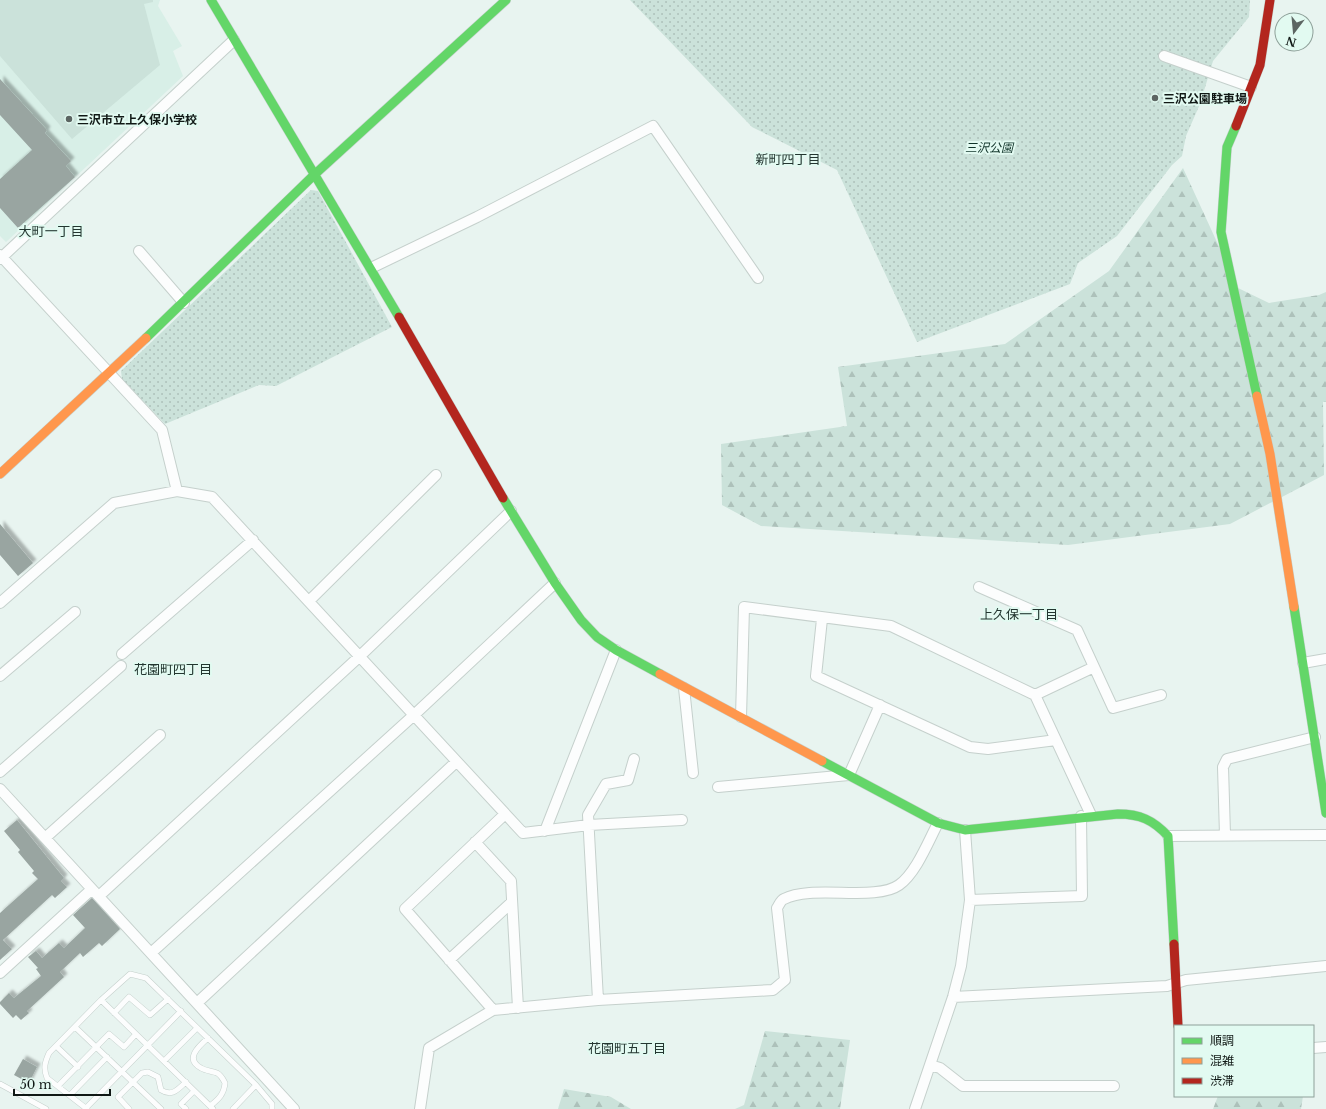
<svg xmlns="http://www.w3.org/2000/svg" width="1326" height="1109" viewBox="0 0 1326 1109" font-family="'Libre Baskerville','Noto Sans JP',serif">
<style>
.built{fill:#d8efe7}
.grass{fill:url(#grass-dots)}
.forest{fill:url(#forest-firs)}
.pitch{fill:#cbe2da}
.building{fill:#99a5a1;filter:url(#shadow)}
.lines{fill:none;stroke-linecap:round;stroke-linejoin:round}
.lane-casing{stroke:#c5d0cc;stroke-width:6}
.street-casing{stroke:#c5d0cc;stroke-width:12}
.fast-casing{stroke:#c5d0cc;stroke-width:10}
.slow-casing{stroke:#c5d0cc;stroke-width:10}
.jam-casing{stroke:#c5d0cc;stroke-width:10}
.lane{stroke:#fcfdfd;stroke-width:5}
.street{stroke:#fcfdfd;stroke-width:10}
.fast{stroke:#63d668;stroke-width:9}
.slow{stroke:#ff974d;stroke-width:9}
.jam{stroke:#b3261e;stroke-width:9}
.poi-dot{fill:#5c6562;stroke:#e2faf1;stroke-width:1.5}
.labels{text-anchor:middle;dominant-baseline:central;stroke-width:4;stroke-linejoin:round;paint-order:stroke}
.poi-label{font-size:12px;font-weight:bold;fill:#101815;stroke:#e2faf1;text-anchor:start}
.park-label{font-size:12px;font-style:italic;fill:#103329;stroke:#e2faf1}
.neighbourhood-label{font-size:13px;fill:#233630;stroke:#e2faf1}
</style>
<defs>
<pattern id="grass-dots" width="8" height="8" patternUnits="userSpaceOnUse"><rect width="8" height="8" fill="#cbe2da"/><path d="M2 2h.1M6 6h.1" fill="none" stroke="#adc1ba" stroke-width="1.8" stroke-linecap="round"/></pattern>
<pattern id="forest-firs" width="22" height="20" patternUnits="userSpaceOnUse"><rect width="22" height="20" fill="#cbe2da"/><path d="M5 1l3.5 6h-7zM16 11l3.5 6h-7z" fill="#adc1ba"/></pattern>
<filter id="shadow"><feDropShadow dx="3.5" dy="-3.5" stdDeviation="1" flood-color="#0004"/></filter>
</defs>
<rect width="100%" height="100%" fill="#e8f4f0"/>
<path class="built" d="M 0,0 L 160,0 L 158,6 L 182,46 L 173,51 L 183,76 L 6,242 L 0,236 Z"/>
<path class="grass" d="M 630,0 L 1250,0 L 1249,17 L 1213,61 L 1200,104 L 1186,136 L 1182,156 L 1172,165 L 1117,236 L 1078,263 L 1070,284 L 917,342 L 837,170 L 752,127 Z
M 311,190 L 318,191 L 392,327 L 276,386 L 259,385 L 165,424 L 122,379 L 121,371 Z"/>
<path class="forest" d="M 1183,168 L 1238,288 L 1269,303 L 1319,295 L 1326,292 L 1326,402 L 1323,402 L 1324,475 L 1230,524 L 1068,545 L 761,526 L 722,505 L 721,444 L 847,426 L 838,367 L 1005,344 L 1109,271 Z
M 765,1031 L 850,1040 L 840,1109 L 735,1109 L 744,1105 Z
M 564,1089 L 611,1097 L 631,1109 L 558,1109 Z
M 1218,1096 L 1303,1096 L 1301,1109 L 1213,1109 Z"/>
<path class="pitch" d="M 0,0 L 153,0 L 153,2 L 144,4 L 160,65 L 72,139 L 0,56 Z"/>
<path class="building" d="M 0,79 L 47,130 L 45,133 L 71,161 L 66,166 L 75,177 L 18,228 L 0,208 L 0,179 L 32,150 L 0,115 Z
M 0,524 L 33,563 L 18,576 L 0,555 Z
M 17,820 L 64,878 L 61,881 L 67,887 L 55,898 L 52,895 L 3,940 L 12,949 L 0,960 L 0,913 L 38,879 L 32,873 L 34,871 L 18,852 L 20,850 L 4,831 Z
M 92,898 L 120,929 L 102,946 L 99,943 L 83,957 L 80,953 L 60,972 L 64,977 L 27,1011 L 29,1013 L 21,1020 L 16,1015 L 13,1018 L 0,1004 L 0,1002 L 9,993 L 14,998 L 41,976 L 36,969 L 38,968 L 28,957 L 36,951 L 42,958 L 59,943 L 64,948 L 85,928 L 73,915 Z
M 23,1059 L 37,1067 L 29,1083 L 14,1075 Z"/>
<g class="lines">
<defs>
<path id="lane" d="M 101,1000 L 213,1109
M 114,1013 L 129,997 L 150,1015 L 168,999
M 75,1027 L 161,1109
M 208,1038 C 199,1046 184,1059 201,1068 C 206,1071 212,1071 217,1073 C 221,1075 223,1079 225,1083 C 224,1094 219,1099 210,1106
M 56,1046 L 78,1067
M 164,1061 L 197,1028
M 0,1084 L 46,1109
M 58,1086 L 109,1034 L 124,1047 L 136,1034
M 70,1095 L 107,1057
M 85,1109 L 181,1011
M 87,1109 L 47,1078 C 43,1068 45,1062 49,1053 L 101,1000 L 130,974 L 146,978 L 256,1085 L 272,1104 L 272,1109
M 129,1109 L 118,1097 L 142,1073 L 148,1072 L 158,1077 L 161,1090 C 172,1097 177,1090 186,1082
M 186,1109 L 181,1104 L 194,1091
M 233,1109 L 256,1085"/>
<path id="street" d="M 1164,56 L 1251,87
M 139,251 L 184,303
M 0,255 L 162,430 L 177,491
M 0,259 L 234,40
M 371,268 L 477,217 L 653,126 L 758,278
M 979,587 L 1077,630 L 1113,708 L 1161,695
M 309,601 L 436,475
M 0,603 L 114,503 L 177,491 L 212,497 L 523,833 L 589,825 L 682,820
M 822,619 L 816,676 L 970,747 L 988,749 L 1056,740
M 122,654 L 253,540
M 1303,663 L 1326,659
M 0,676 L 75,612
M 684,688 L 693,773
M 1035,695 L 1094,667
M 741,717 L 744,607 L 891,626 L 1035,695 L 1091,815
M 0,772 L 121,666
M 718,787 L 849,775 L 880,705
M 0,789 L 294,1109
M 545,831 L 616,650
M 1225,835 L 1223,767 L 1227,759 L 1315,737
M 1168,836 L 1326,835
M 45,838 L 160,735
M 475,842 L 511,881 L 518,1008
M 99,896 L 360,656 L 511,511
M 970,900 L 1082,896 L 1081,816
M 151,953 L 414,715 L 555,583
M 449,960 L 512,902
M 0,973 L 92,889
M 953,997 L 1167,986 L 1186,980 L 1326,966
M 598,1000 L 588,815 L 606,784 L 628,780 L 634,759
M 197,1003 L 456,762
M 493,1010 L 405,909 L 504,815
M 1313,1048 L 1326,1047
M 930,1065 L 940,1068 L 963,1086 L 1114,1086
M 420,1109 L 429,1048 L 493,1010 L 598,1000 L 773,990 L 785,980 L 777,908 C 779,905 781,900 784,899 C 812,884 875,902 899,885 C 916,873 928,842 938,823
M 915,1109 L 953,997 L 961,966 L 970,900 L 965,830"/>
<path id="fast" d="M 211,0 L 399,317
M 1236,126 L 1227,147 L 1221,232 L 1257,396
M 146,338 L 314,175 L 506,0
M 503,498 L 555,583 L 581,620 L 597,637 L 616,650 L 660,674
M 1294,607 L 1326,813
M 822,761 L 938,823 L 965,830 L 1118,814 C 1140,814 1153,820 1168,836 L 1174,944"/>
<path id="slow" d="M 1257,396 L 1270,454 L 1294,607
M 0,474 L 146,338
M 660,674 L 822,761"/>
<path id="jam" d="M 1236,126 L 1260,65 L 1270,0
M 399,317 L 503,498
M 1174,944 L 1178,1026"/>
</defs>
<use href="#lane" class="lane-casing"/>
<use href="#street" class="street-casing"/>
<use href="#fast" class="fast-casing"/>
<use href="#slow" class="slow-casing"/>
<use href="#jam" class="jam-casing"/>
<use href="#lane" class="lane"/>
<use href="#street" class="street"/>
<use href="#fast" class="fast"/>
<use href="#slow" class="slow"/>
<use href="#jam" class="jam"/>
</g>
<g class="poi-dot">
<circle cx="1155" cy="98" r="4"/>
<circle cx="69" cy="119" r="4"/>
</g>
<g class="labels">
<g class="poi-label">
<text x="1163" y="98">三沢公園駐車場</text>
<text x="77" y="119">三沢市立上久保小学校</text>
</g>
<g class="park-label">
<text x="989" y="147">三沢公園</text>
</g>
<g class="neighbourhood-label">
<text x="788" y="159">新町四丁目</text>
<text x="51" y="231">大町一丁目</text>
<text x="1019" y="614">上久保一丁目</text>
<text x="173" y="669">花園町四丁目</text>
<text x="627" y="1048">花園町五丁目</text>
</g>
</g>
<rect x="1174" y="1025" width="140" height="72" fill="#e2faf1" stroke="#8ea099"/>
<rect x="1182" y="1038" width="20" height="6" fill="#63d668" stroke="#8ea099"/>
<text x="1210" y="1045" font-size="12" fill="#101815">順調</text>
<rect x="1182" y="1058" width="20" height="6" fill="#ff974d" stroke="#8ea099"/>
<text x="1210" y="1065" font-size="12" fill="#101815">混雑</text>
<rect x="1182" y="1078" width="20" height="6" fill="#b3261e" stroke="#8ea099"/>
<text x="1210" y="1085" font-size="12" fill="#101815">渋滞</text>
<g transform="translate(1294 32) rotate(196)"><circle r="19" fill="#e2faf1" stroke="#8ea099"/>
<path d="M0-3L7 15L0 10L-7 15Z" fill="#5c6562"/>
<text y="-6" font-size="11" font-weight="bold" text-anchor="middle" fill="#101815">N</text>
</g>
<path d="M14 1089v6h96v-6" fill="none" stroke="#101815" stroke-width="2"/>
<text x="20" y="1089" font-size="12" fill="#101815" stroke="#e2faf1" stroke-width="3" paint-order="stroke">50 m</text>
</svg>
